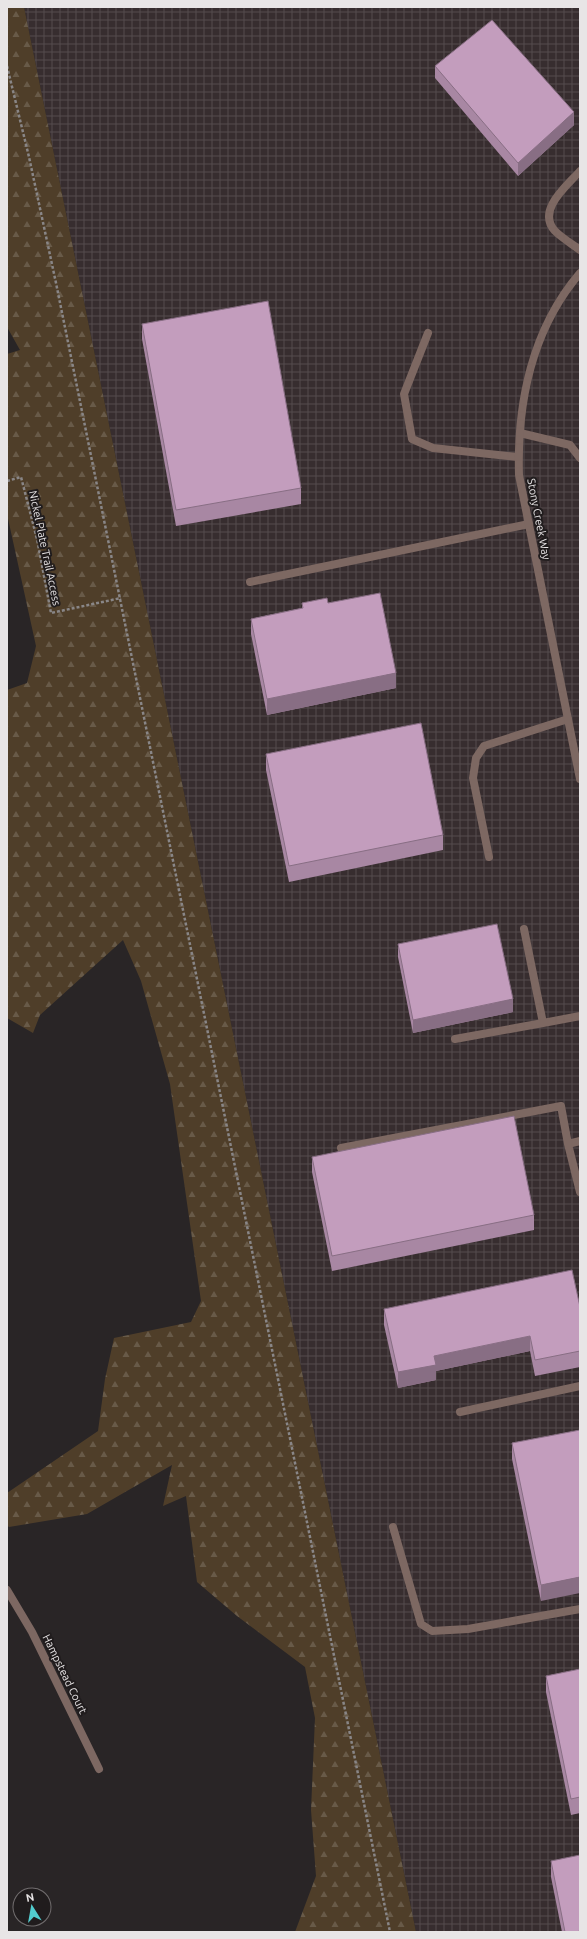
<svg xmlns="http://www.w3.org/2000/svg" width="587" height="1939" viewBox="0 0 587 1939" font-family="Ubuntu,sans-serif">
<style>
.industrial{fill:url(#industrial-grid)}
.forest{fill:url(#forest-firs)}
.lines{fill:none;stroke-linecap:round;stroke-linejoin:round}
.path{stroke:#898687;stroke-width:2.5;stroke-dasharray:3 2;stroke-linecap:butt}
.lane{stroke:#7d6862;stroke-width:8}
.street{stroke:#7d6862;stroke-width:8}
.wall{fill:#a887a3}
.shaded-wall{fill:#886e84}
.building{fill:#c39dbd;stroke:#886e84}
.labels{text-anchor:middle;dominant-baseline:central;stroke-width:4;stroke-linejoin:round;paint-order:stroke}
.street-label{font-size:11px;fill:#e8e5e6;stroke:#201c1d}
</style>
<defs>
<pattern id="industrial-grid" width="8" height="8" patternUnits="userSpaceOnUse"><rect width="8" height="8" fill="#372d2f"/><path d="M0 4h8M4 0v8" fill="none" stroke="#544b4d"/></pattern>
<pattern id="forest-firs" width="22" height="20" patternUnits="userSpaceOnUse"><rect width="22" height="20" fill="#4f3e29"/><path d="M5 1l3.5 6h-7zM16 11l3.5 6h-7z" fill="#685a48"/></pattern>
</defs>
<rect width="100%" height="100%" fill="#292526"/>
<path class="industrial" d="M 24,7 L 580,7 L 580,1932 L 416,1932 Z"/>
<path class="forest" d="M 7,7 L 24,7 L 416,1932 L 295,1932 L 316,1876 L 311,1810 L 315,1718 L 305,1667 L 237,1616 L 197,1582 L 186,1496 L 163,1506 L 172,1465 L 87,1514 L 9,1527 L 7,1525 L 7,1493 L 98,1431 L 105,1379 L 114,1338 L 191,1322 L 201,1301 L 170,1084 L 141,981 L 123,940 L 40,1015 L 33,1033 L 7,1018 L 7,690 L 27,683 L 36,646 L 7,514 L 7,354 L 20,350 L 7,327 Z"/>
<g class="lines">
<path class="path" d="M 7,66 L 29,157 L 56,283 L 390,1932
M 7,481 L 21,477 L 37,539 L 51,613 L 121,598"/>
<path class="lane" d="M 580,171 C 567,186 536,210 555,231 C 562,238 572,244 580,250
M 428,333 L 404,394 L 412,439 L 433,448 L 518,457
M 520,433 L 570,445 L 580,458
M 250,582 L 529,524
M 489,857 L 473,778 L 476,758 L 484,746 L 568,719
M 524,929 L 543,1023 L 580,1016
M 455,1039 L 543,1023
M 568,1144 L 580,1192
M 341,1148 L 561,1106 L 568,1144 L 580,1141
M 460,1412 L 580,1386
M 393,1527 L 421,1624 L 432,1631 L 468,1629 L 580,1609"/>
<path class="street" d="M 580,273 C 532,329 517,403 519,475 L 580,779
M 7,1590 L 32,1632 L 99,1769"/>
</g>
<path class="wall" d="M 435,66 L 574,125 L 518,176 L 435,78 Z
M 142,324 L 301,488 L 301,504 L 176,526 L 142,339 Z
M 302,603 L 328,603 L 396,688 L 267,715 L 251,634 L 251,619 L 302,608 Z
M 266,754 L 443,835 L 443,850 L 289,882 L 266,770 Z
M 398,944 L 513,1012 L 413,1033 L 398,957 Z
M 312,1157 L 534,1215 L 534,1230 L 332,1271 L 312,1172 Z
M 580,1307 L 580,1367 L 535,1376 L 530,1351 L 436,1371 L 436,1380 L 398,1388 L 384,1325 L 384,1309 Z
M 580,1430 L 541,1601 L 512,1459 L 512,1443 Z
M 580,1669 L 580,1813 L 571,1815 L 546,1692 L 546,1676 Z
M 551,1861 L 580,1932 L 562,1932 L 551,1877 Z"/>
<path class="shaded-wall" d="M 574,112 L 574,125 L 518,176 L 518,163 Z
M 396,673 L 396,688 L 267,715 L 267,699 Z
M 513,999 L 513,1012 L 413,1033 L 413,1020 Z
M 530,1336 L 530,1351 L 436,1371 L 436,1380 L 398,1388 L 398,1372 L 434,1356 Z
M 580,1577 L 580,1593 L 541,1601 L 541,1585 Z"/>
<path class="building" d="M 492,20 L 574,112 L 518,163 L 435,66 Z
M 268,301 L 301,488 L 176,510 L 142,324 Z
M 380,593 L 396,673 L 267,699 L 251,619 L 303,608 L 302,603 L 327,598 L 328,603 Z
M 421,723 L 443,835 L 289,866 L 266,754 Z
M 497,924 L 513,999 L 413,1020 L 398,944 Z
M 514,1116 L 534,1215 L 332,1256 L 312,1157 Z
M 572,1270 L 580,1307 L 580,1351 L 535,1360 L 530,1336 L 434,1356 L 436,1365 L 398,1372 L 384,1309 Z
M 580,1430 L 580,1577 L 541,1585 L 512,1443 Z
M 580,1669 L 580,1797 L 571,1799 L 546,1676 Z
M 580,1855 L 580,1931 L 576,1932 L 565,1932 L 551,1861 Z"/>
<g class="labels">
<g class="street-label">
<text transform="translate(539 519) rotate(79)">Stony Creek Way</text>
<text transform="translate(45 548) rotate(78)">Nickel Plate Trail Access</text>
<text transform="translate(65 1674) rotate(64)">Hampstead Court</text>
</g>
</g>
<rect width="587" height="1939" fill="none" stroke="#e8e5e6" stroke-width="16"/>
<g transform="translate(32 1907) rotate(349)"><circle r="19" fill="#201c1d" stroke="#706c6d"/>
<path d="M0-3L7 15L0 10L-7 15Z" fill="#52cdcf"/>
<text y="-6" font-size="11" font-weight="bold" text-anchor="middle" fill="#e8e5e6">N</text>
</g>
</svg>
